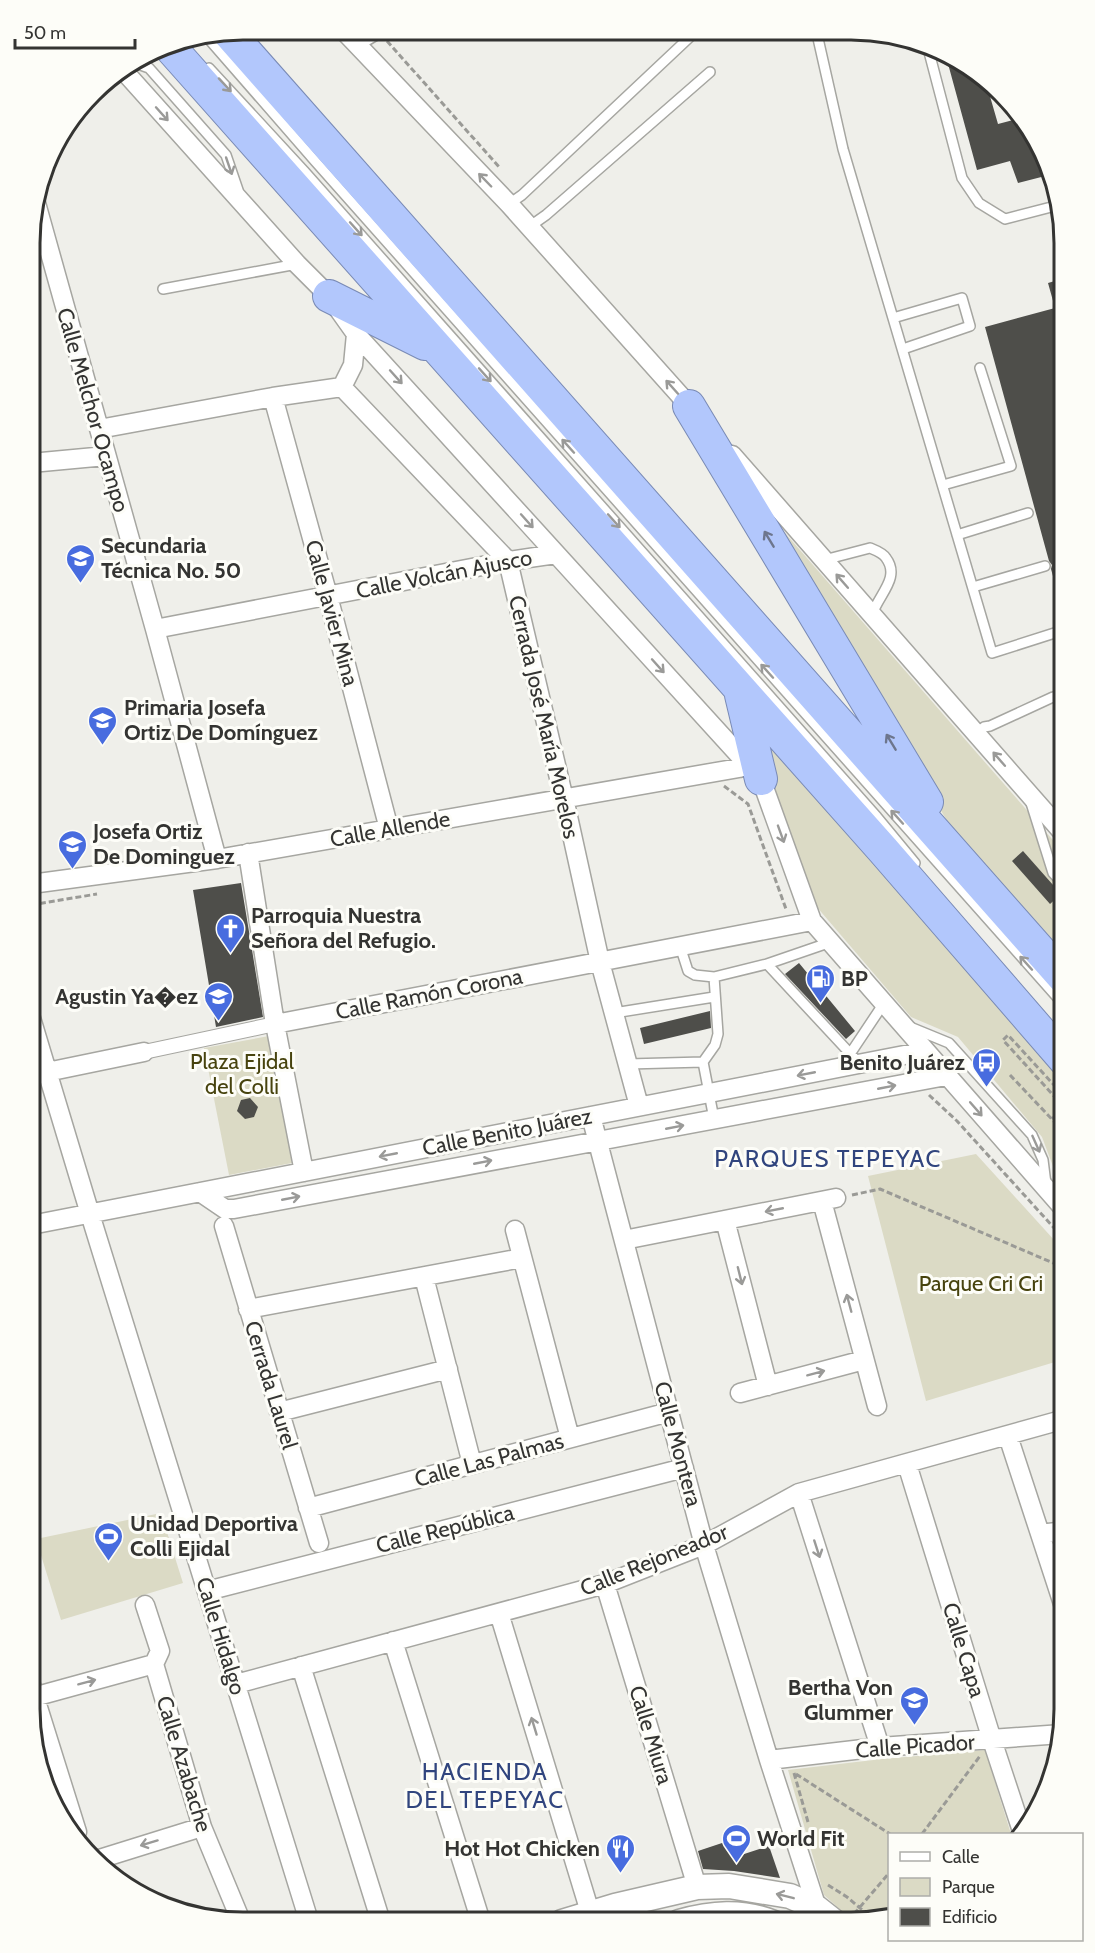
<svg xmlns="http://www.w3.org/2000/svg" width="1095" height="1953" viewBox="0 0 1095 1953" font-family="Cabin,sans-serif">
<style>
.green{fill:#dbdac5}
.building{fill:#4e4e4a}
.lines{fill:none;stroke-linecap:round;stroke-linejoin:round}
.service-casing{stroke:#a6a6a1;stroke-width:12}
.pedestrian-casing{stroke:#a6a6a1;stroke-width:16}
.minor-casing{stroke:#a6a6a1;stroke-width:21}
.tertiary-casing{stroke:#a6a6a1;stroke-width:27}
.trunk-casing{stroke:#798ab5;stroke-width:34}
.path{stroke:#9a9a96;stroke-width:3;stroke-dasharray:6 3;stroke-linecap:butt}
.service{stroke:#fff;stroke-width:9}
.pedestrian{stroke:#fff;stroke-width:14}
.minor{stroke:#fff;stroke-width:18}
.tertiary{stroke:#fff;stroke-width:24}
.trunk{stroke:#b2c7fc;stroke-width:32}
.oneway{stroke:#9a9a98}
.oneway2{stroke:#6d768d}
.labels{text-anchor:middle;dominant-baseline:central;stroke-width:6;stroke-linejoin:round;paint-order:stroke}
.street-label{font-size:22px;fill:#343432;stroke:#fdfdf8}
.poi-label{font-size:22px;font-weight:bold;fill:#343432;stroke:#fdfdf8;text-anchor:start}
.park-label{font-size:22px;fill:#47430e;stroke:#fdfdf8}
.neighbourhood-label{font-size:24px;letter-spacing:1.5px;fill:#31457e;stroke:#fdfdf8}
.rim{fill:none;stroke:#343432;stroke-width:3}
</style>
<rect width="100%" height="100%" fill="#efefea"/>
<path class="green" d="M 745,487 L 1065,854 L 1065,964 L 963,847 Z
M 766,740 L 1065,1083 L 1065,1190 L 1060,1185 L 1042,1137 L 958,1037 L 911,1017 L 816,906 L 777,799 Z
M 269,1036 L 292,1163 L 229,1175 L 204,1048 Z
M 976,1154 L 1065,1252 L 1065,1359 L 926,1401 L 868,1176 Z
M 161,1513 L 183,1583 L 61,1620 L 36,1539 Z
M 985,1750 L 1011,1834 L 890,1834 L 889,1917 L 855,1923 L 824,1895 L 788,1770 L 882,1759 Z"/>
<path class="building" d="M 947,60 L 985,79 L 998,124 L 1017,119 L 1053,174 L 1018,183 L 1010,161 L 977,170 Z
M 1065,278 L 1065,604 L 1061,605 L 1051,569 L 1052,565 L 1049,561 L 985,327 L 1055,308 L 1048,283 Z
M 1023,851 L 1061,894 L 1050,904 L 1012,861 Z
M 241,883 L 263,1017 L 216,1027 L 193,890 Z
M 799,963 L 855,1031 L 846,1039 L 785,974 Z
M 710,1011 L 711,1028 L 644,1044 L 640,1028 Z
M 250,1098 L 258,1107 L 254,1117 L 245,1119 L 237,1111 L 241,1100 Z
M 728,1841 L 735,1857 L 769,1846 L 780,1878 L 734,1871 L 703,1869 L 698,1851 Z"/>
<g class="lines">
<defs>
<path id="service" d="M 817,34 L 843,149 L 992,653 L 1064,630
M 207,37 L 315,161 L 1065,1006
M 358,46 L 383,31
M 929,52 L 962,178 L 979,203 L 1005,219 L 1059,205
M 135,63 L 149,68 L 226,155 L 238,190
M 209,68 L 305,172 L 877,817 L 915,863
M 509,204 L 522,195 L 692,35
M 529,227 L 546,215 L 710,72
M 163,289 L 297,264
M 893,318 L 962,298 L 970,326 L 903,349
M 943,485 L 1011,466 L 980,368
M 957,535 L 1028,513
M 824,560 L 870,548 C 875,550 883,553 886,558 C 901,578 878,595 872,615
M 973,587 L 1045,566
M 976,733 L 984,727 L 990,726 L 1053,697 L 1065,697
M 1031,803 L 1053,873 L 1065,886
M 680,946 L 688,971 L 695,975 L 714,977 L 767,964 L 831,942
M 767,964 L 859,1063
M 614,1013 L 714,997
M 910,1027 L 949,1043 L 1032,1135 L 1043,1160 L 1046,1184
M 850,1054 L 884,1003
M 703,1062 L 714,1119
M 628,1064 L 703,1062 L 715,1045 L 718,1034 L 714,977"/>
<path id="pedestrian" d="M 144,1052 L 275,1024"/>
<path id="minor" d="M 344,31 L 509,204 L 694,411
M 123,70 L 297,264 L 329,296 L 356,334 L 761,779 L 812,921 L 1065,1210
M 36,203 L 155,629 L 217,859
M 342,387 L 508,561 L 567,812 L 600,962 L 639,1106
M 342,387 L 353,365 L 356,334
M 273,397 L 328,596 L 389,829
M 99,429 L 273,397 L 342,387
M 732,455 L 1065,835
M 31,463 L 106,456
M 155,629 L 508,561 L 556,554
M 248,853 L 275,1024 L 304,1172
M 31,884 L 217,859 L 739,768 L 748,765
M 31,1018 L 90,1214 L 309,1921
M 275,1024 L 812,921
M 47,1072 L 144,1052
M 591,1116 L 704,1545 L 769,1760 L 817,1908
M 200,1192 L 225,1209 L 234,1209 L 946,1076
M 822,1201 L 877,1406
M 725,1220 L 768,1386
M 31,1225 L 925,1051
M 224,1226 L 319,1543
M 515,1230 L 570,1438
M 624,1240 L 836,1198
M 424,1277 L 472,1464
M 248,1309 L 522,1258
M 740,1393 L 864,1360
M 279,1412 L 448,1369
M 1008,1436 L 1065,1610
M 907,1464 L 992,1740 L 1023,1834
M 799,1493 L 880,1747
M 308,1508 L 669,1412
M 1040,1534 L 1065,1531
M 605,1584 L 697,1887
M 207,1591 L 684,1468
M 145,1605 L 160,1651 L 154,1664 L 202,1827 L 241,1921
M 499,1613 L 593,1922
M 393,1641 L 481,1922
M 301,1666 L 381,1922
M 30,1682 L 77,1832
M 236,1684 L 605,1584 L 704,1545 L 799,1493 L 1065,1419
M 30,1698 L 154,1664
M 769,1760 L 880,1747 L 1062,1734
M 96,1860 L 202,1827
M 615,1906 L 621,1922"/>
<path id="tertiary" d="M 562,1922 L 615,1906 L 697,1887 L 729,1886 L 790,1896 L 817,1908 L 836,1923
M 679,1922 C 711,1913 742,1910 774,1923"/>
<path id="trunk" d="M 229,33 L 1065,979
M 168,45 L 883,850 L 1065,1060
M 329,296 L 425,344
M 689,406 L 927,802
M 741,695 L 761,779"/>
</defs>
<use href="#service" class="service-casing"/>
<use href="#pedestrian" class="pedestrian-casing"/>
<use href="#minor" class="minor-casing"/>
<use href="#tertiary" class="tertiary-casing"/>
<use href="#trunk" class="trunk-casing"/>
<path class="path" d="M 387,41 L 500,168
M 724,786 L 748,804 L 786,909
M 31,905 L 97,894
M 1010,1075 L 1065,1133
M 929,1095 L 957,1121 L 1065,1240
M 1052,1119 L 1064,1107 L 1003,1040 L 1008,1035 L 1065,1097
M 852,1195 L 880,1189 L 1065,1268
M 794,1773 L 808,1822
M 796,1774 L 890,1834
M 922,1834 L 980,1756
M 828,1885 L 847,1897 L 873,1919
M 854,1914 L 890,1872"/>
<use href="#service" class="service"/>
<use href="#pedestrian" class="pedestrian"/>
<use href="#minor" class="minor"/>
<use href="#tertiary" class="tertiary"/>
<use href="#trunk" class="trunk"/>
</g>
<defs><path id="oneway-shaft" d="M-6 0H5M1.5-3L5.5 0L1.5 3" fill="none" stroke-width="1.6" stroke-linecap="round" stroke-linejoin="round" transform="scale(1.5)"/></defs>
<g class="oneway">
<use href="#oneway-shaft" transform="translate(225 85) rotate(47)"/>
<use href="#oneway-shaft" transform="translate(162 114) rotate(48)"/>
<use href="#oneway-shaft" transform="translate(229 166) rotate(71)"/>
<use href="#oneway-shaft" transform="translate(485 180) rotate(-134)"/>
<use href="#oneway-shaft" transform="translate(356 229) rotate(48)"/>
<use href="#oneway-shaft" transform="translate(485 375) rotate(48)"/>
<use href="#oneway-shaft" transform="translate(396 377) rotate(48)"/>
<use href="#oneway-shaft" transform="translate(672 387) rotate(-132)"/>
<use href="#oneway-shaft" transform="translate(568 446) rotate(-132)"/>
<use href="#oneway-shaft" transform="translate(527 521) rotate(48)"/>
<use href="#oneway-shaft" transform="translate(614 521) rotate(48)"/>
<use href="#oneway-shaft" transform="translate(842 581) rotate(-131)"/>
<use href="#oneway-shaft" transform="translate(658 666) rotate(48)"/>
<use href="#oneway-shaft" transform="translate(767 671) rotate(-132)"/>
<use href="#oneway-shaft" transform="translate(999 759) rotate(-131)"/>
<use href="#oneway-shaft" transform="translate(897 817) rotate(-132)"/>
<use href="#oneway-shaft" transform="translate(781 834) rotate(70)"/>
<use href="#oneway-shaft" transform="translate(1026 963) rotate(-132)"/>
<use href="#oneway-shaft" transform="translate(806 1074) rotate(169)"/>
<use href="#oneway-shaft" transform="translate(887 1087) rotate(-11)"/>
<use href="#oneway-shaft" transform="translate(976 1109) rotate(49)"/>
<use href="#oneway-shaft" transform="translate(675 1127) rotate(-11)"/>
<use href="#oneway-shaft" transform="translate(1036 1144) rotate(66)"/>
<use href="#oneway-shaft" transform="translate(388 1155) rotate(169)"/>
<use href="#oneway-shaft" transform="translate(483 1162) rotate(-11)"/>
<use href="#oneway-shaft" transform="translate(291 1198) rotate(-11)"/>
<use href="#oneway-shaft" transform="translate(774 1210) rotate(169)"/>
<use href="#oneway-shaft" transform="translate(740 1276) rotate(76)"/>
<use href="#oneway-shaft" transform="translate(849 1303) rotate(-105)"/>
<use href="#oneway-shaft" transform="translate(816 1373) rotate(-15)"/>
<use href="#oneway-shaft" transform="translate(817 1549) rotate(72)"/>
<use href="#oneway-shaft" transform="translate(87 1682) rotate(-15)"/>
<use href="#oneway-shaft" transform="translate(534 1726) rotate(-107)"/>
<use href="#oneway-shaft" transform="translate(149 1843) rotate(163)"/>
<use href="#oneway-shaft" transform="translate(785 1896) rotate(-166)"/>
</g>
<g class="oneway2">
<use href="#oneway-shaft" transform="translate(769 539) rotate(-121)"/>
<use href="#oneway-shaft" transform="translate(891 742) rotate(-121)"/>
</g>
<defs>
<symbol id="school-pin" viewBox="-11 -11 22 30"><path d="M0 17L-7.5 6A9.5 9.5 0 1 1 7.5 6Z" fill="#486cdf" stroke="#fdfdf8"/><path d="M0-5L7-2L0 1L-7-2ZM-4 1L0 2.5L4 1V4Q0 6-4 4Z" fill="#fff"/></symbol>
<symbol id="church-pin" viewBox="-11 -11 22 30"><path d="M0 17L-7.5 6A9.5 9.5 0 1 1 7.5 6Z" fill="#486cdf" stroke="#fdfdf8"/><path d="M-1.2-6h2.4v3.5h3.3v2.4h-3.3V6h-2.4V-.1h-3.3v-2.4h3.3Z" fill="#fff"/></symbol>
<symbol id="fuel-pin" viewBox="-11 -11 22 30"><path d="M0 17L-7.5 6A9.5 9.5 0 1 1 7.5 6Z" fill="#486cdf" stroke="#fdfdf8"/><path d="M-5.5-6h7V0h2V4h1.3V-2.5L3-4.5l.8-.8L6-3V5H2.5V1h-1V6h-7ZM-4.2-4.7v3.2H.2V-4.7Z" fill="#fff"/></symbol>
<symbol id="bus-pin" viewBox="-11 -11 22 30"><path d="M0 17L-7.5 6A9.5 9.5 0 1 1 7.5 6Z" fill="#486cdf" stroke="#fdfdf8"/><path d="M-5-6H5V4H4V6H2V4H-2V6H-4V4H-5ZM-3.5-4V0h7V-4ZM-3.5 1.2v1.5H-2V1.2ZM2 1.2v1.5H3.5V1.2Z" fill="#fff"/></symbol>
<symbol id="stadium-pin" viewBox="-11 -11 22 30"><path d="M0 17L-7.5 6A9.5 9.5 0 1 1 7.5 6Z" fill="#486cdf" stroke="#fdfdf8"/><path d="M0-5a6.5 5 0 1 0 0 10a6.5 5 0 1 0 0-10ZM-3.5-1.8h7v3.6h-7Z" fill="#fff"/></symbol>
<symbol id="restaurant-pin" viewBox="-11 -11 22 30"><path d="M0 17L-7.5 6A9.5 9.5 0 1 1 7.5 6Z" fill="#486cdf" stroke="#fdfdf8"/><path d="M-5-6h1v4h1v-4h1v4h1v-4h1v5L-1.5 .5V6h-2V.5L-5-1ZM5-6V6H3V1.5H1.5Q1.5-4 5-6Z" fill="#fff"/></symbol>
</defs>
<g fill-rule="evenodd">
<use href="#school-pin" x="64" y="542" width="33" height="45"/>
<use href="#school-pin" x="86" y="704" width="33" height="45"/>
<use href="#school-pin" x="56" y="828" width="33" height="45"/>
<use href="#church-pin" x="214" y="912" width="33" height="45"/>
<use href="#fuel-pin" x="804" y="962" width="33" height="45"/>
<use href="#school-pin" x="202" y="980" width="33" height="45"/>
<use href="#bus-pin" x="970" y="1046" width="33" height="45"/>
<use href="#stadium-pin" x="92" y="1520" width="33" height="45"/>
<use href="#school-pin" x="898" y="1684" width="33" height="45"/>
<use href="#stadium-pin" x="720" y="1822" width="33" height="45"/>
<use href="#restaurant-pin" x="604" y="1832" width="33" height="45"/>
</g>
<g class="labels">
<g class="street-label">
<text transform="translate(93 410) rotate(74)">Calle Melchor Ocampo</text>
<text transform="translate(444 574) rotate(-11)">Calle Volcán Ajusco</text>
<text transform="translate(332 613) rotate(75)">Calle Javier Mina</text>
<text transform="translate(544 717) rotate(77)">Cerrada José María Morelos</text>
<text transform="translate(390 829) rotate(-10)">Calle Allende</text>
<text transform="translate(429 994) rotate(-11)">Calle Ramón Corona</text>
<text transform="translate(507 1132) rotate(-11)">Calle Benito Juárez</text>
<text transform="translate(271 1385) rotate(73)">Cerrada Laurel</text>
<text transform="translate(678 1444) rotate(75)">Calle Montera</text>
<text transform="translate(489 1460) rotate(-15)">Calle Las Palmas</text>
<text transform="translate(445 1529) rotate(-14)">Calle República</text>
<text transform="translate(654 1560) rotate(-22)">Calle Rejoneador</text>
<text transform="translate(221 1636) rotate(73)">Calle Hidalgo</text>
<text transform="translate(964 1650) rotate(73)">Calle Capa</text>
<text transform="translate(651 1735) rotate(73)">Calle Miura</text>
<text transform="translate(915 1746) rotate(-4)">Calle Picador</text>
<text transform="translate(184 1764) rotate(73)">Calle Azabache</text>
</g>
<g class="poi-label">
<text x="101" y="545">Secundaria<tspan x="101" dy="25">Técnica No. 50</tspan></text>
<text x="124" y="707">Primaria Josefa<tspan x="124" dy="25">Ortiz De Domínguez</tspan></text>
<text x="93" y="831">Josefa Ortiz<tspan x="93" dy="25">De Dominguez</tspan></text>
<text x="251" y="915">Parroquia Nuestra<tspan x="251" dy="25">Señora del Refugio.</tspan></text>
<text x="841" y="978">BP</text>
<text x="198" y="996" text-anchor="end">Agustin Ya�ez</text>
<text x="965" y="1062" text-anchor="end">Benito Juárez</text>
<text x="130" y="1523">Unidad Deportiva<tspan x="130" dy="25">Colli Ejidal</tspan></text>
<text x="893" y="1687" text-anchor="end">Bertha Von<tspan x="893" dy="25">Glummer</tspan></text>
<text x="757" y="1838">World Fit</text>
<text x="600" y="1848" text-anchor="end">Hot Hot Chicken</text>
</g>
<g class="park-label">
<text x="242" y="1061">Plaza Ejidal<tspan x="242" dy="25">del Colli</tspan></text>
<text x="981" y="1283">Parque Cri Cri</text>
</g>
<g class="neighbourhood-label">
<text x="828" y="1158">PARQUES TEPEYAC</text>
<text x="485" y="1771">HACIENDA<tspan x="485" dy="28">DEL TEPEYAC</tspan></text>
</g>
</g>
<path d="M0 0H1095V1953H0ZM243 40H851A203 203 0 0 1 1054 243V1709A203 203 0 0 1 851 1912H243A203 203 0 0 1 40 1709V243A203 203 0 0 1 243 40Z" fill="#fdfdf8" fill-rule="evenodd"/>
<path class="rim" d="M243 40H851A203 203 0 0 1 1054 243V1709A203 203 0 0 1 851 1912H243A203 203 0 0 1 40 1709V243A203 203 0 0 1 243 40Z"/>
<rect x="888" y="1833" width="195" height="108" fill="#fdfdf8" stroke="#adada9" stroke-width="1.5"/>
<rect x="900" y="1852" width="30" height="9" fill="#ffffff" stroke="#adada9" stroke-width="1.5"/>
<text x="942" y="1863" font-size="18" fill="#343432">Calle</text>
<rect x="900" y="1878" width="30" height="18" fill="#dbdac5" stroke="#adada9" stroke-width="1.5"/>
<text x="942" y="1893" font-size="18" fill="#343432">Parque</text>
<rect x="900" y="1908" width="30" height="18" fill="#4e4e4a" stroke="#adada9" stroke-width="1.5"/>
<text x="942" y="1923" font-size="18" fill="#343432">Edificio</text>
<path d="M15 39v9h120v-9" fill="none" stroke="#343432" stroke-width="3"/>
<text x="24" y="39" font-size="18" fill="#343432" stroke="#fdfdf8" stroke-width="4.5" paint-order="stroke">50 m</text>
</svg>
